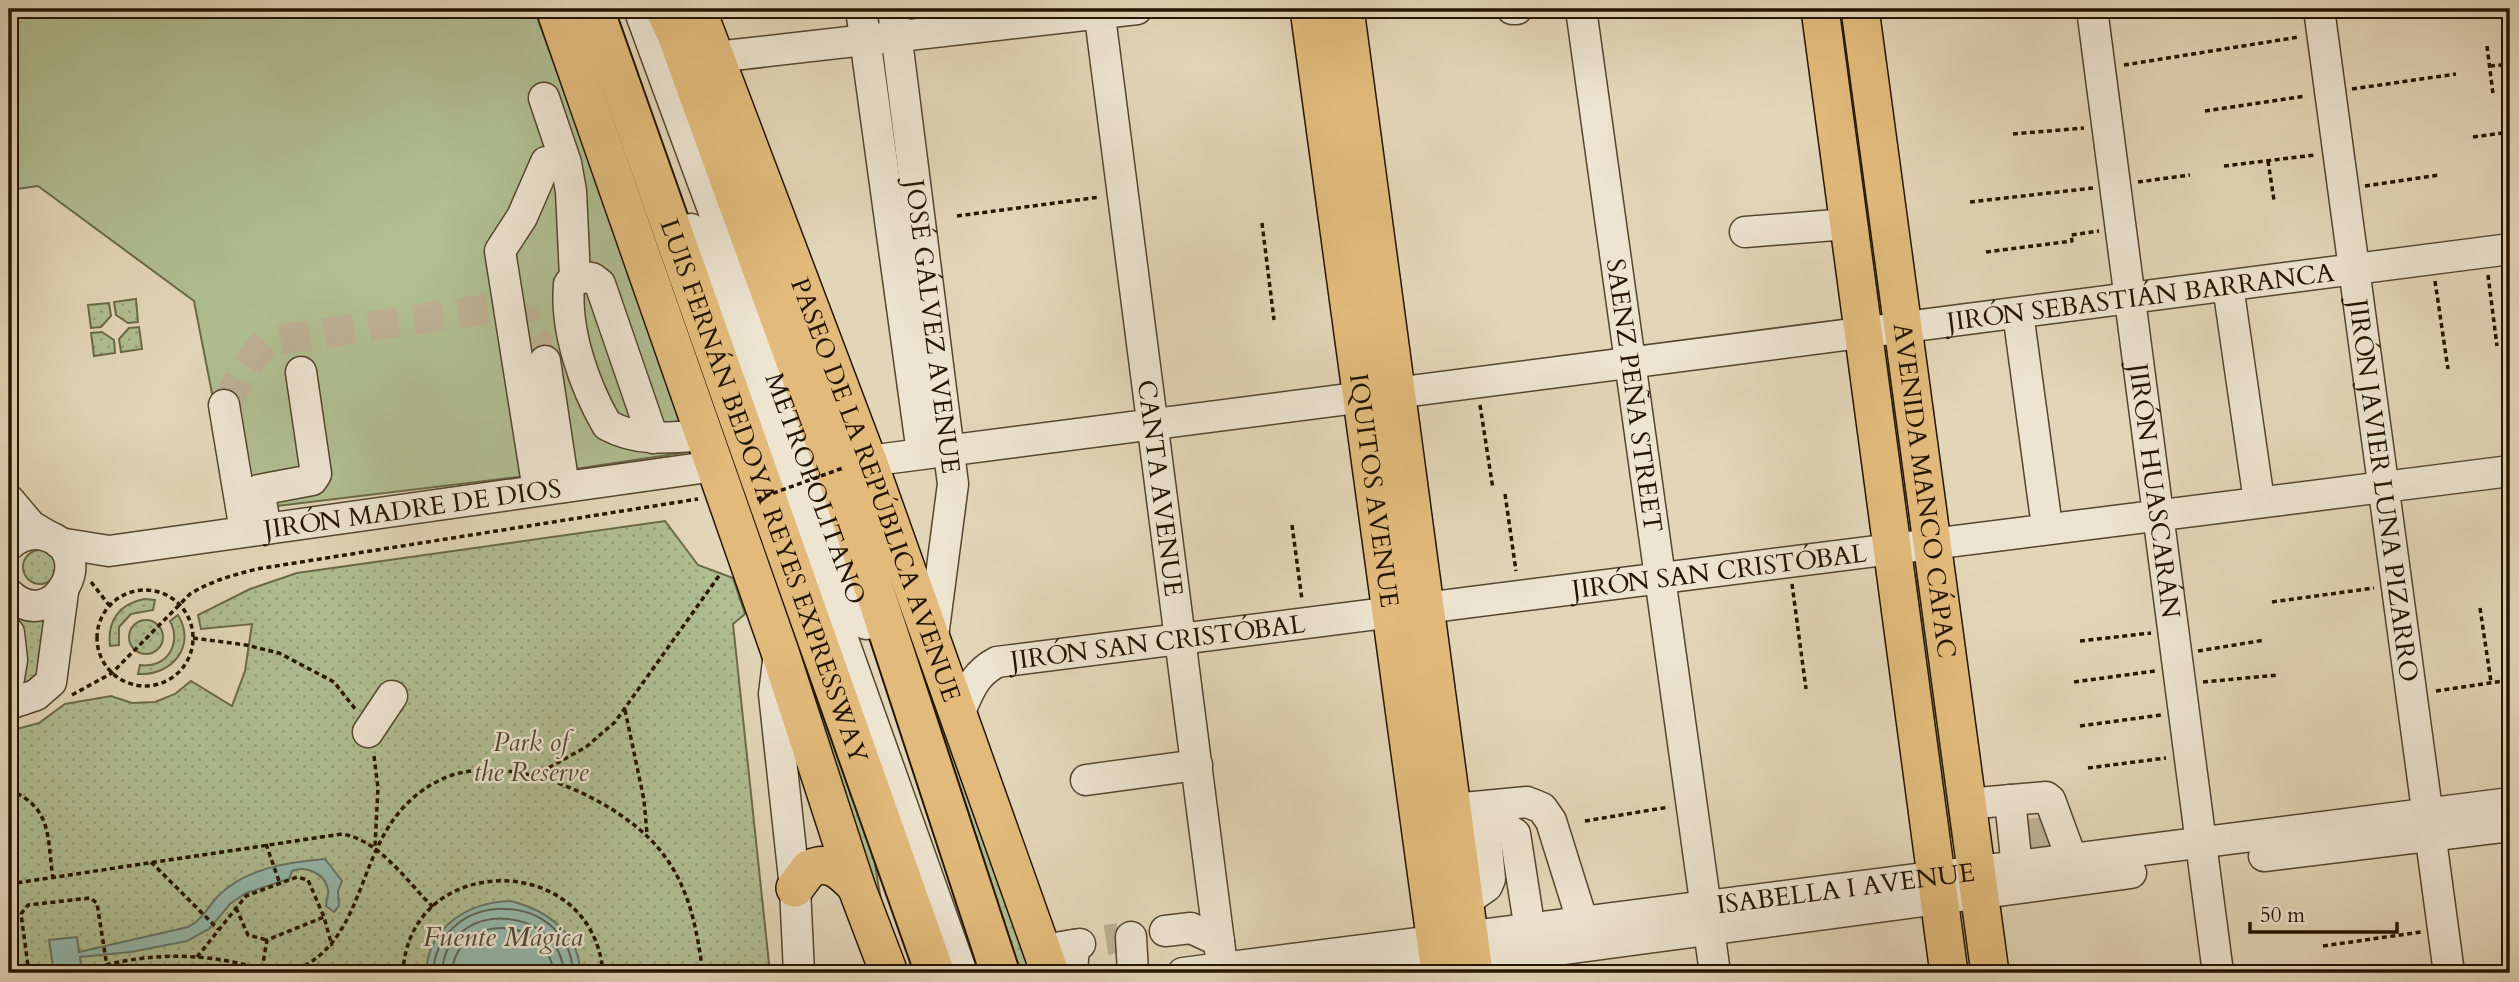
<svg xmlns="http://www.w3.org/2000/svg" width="2519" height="982" viewBox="0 0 2519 982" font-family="Cardo,serif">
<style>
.green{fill:url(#green-dots);stroke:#6a6a49;stroke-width:2}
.pitch{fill:#b0be92;stroke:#6a6a49;stroke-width:2}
.water{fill:#95b9ad;stroke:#687768;stroke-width:2}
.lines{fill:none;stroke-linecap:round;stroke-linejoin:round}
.shore{stroke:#5d6756;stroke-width:2}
.minor-tunnel{stroke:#bdaf93;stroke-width:30;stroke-dasharray:30 15;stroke-linecap:butt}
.minor-casing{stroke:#54452e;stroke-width:33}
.major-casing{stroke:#251500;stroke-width:40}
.highway-casing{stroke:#251500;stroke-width:42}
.path{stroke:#251500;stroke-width:3.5;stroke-dasharray:5 3.5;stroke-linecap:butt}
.minor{stroke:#ede4d1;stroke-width:30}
.major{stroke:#e2bb7c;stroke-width:37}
.highway{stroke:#e2bb7c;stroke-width:38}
.path-bridge{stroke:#251500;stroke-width:3.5;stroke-dasharray:5 3.5;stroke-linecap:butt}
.labels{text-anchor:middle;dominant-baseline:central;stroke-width:5;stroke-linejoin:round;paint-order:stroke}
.street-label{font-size:26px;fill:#251500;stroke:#ede4d1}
.park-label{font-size:26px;font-style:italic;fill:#4f482c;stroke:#ede4d1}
.water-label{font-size:28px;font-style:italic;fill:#4c4e3d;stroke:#ede4d1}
</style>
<defs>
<pattern id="green-dots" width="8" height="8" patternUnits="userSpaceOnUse" patternTransform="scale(1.75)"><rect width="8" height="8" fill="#b0be92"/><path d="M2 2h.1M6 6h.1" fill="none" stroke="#97a27c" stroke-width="1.8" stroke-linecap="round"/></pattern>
</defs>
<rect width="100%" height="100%" fill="#e3d6b8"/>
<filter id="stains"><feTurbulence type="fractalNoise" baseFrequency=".00286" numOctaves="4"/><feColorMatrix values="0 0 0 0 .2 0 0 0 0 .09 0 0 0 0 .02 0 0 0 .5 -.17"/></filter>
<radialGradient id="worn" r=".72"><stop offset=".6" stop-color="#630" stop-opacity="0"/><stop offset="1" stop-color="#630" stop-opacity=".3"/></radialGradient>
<path class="green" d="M 1833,9 L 1845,9 L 1882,307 L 1871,308 Z
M 136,299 L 138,322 L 128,323 L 116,315 L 114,302 Z
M 109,303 L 111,316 L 101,327 L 91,328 L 88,305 Z
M 139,327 L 142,349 L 121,352 L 119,339 L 129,328 Z
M 102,332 L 114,340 L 115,353 L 94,356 L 91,333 Z
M 1893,363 L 1911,498 L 1900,499 L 1883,364 Z
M 761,508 L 865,803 L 883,913 L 747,515 Z
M 665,521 L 698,565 L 733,578 L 745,614 L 733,624 L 770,973 L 9,973 L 9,731 L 39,723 L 65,704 L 111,696 L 132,703 L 155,702 L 175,694 L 191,681 L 232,706 L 245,671 L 252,624 L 201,629 L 198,615 L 250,589 L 297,573 Z
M 876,534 L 1035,972 L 1010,973 Z
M23 567a17 17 0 1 1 34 0a17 17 0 1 1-34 0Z
M 1921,581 L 1955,836 L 1946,837 L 1912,583 Z
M 144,599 L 155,600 L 153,610 L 131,614 L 119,627 L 119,645 L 110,646 C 107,621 119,604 144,599 Z
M 13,609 L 49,614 L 40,676 L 13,692 L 19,634 Z
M 178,615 C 197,646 172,676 138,674 L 140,665 C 167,669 182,643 170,621 Z
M129 637a17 17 0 1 1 34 0a17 17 0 1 1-34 0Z"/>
<path class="pitch" d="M 9,9 L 534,9 L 695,451 L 535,475 L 235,511 L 194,301 L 38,186 L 9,190 Z"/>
<path class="water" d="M 325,859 L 342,881 L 338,891 L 339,906 L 334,912 L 326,906 C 326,900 329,895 328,890 C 326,874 306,865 292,871 L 289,879 L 246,893 L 230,904 L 209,929 L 187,941 L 131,952 L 80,957 L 82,972 L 54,973 L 49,940 L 77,937 L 79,952 L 188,927 C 202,920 208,907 218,896 C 246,868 289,862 325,859 Z
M 511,901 C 546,910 580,933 580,973 L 426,973 C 428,927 468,902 511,901 Z"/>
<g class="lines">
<path class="shore" d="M 433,973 C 438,887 569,888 573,973
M 442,973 C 445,900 558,901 564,973
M 452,973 C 456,913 545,913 554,973"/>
<path class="minor-tunnel" d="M 224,405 C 239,384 248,360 266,342 L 499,307 L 526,320 L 545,361
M 2026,834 L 2048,832
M 1106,940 L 1119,938"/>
<defs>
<g id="minor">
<path id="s1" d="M 639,9 L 866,624"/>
<path d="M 861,9 L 922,453"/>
<path id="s2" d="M 893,9 L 953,484 L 932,644"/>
<path id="s3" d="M 1099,9 L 1223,973"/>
<path d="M 1512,9 L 1517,9"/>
<path id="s4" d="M 1581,9 L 1715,973"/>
<path id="s5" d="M 2092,9 L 2218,973"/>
<path id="s6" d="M 2319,9 L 2449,973"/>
<path d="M 716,57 L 1137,9"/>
<path d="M 544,98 L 566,163 L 571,191 L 575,277"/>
<path d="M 691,229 L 770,435 L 962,973"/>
<path d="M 1745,232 L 1848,224"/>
<path d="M 2228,286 L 2257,487"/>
<path d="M 2018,313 L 2045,512"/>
<path d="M 545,361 L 564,487"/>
<path d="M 224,405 L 245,531"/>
<path d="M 653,438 L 600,284 L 592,278 L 575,277 L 569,284 C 565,331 584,385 607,425 C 638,442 671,438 704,435"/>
<path id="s7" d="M 868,461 L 2510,249"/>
<path d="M 538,490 L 500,251 L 522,217 L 546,162"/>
<path d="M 9,500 L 31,526 L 48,536"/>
<path d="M 266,529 L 259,490 L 312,480 L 316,474 L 301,372"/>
<path id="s8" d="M 59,543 L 109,551 L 715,466"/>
<path d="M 9,545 C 19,536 30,532 44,535 C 101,550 54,637 9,594"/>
<path d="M 9,633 L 12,660 L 9,678"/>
<path d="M 779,653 L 774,694 L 795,888 L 799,973"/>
<path d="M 9,704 L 36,695 L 51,682 L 63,592"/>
<path id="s9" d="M 959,714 C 969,691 974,674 997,662 L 2510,471"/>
<path d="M 368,732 L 392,696"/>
<path d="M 1086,780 L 1197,765"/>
<path d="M 2010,800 L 2017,868"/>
<path d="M 1966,804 L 2046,797 L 2050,800 L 2072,860"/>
<path d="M 1453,809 L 1527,802 L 1542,808 L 1551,821 L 1583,923"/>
<path d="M 1485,828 L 1506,828 L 1515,834 L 1527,911"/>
<path d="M 2264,856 L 2510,826"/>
<path d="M 1466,901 L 1487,886 L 1490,879 L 1483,808"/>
<path d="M 1165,931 L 1191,928 L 1219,941"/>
<path d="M 1131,937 L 1133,973"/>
<path d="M 1042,950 L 1080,944"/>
<path d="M 1072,973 L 1074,945"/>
<path id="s10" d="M 1183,973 L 2510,803"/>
<path d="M 1385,973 L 2131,873"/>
</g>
<g id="major">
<path d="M 555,9 L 779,649 L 856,886 L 889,973"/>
<path id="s11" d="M 697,9 L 868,461 L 1050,973"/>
<path id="s12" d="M 1309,9 L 1440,973"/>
<path d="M 1345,9 L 1474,973"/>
<path d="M 1820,9 L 1949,973"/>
<path id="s13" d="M 1860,9 L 1990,973"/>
<path d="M 795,888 L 809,869 C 830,859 842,872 856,886"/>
</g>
<g id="highway">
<path id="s14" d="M 594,9 L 935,973"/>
<path d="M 665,9 L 676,33 L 835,470 L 1000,973"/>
</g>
</defs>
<use href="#minor" class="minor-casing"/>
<use href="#major" class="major-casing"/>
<use href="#highway" class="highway-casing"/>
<path class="path" d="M 2464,12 L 2483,9
M 2487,46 L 2493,94
M 2124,65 L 2299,37
M 2490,66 L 2510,64
M 2352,89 L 2456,74
M 2205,111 L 2306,96
M 2013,134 L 2084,128
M 2473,137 L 2510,132
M 2268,161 L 2274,200
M 2224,166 L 2315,155
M 2138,182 L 2190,175
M 2365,186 L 2439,175
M 1970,202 L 2093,188
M 957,216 L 1100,197
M 1262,223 L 1274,320
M 1986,252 L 2072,241 L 2071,235 L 2099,231
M 2488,275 L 2497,346
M 2435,281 L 2448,369
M 1480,405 L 1493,489
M 1505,494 L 1516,571
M 1292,525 L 1302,600
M 91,582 L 109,605
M 1792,584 L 1806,689
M97 638a48 48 0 1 1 96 0a48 48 0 1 1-96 0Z
M 2272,602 L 2374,588
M 2480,608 L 2491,682
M 193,638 L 246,645 L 279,653 L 334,682 L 356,710
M 2080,641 L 2151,633
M 2198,651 L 2265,640
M 2074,682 L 2155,671
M 2203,682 L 2278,675
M 2436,691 L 2510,680
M 72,695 L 112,673 L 190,594 C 211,581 233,575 257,569 L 698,499
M 625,710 L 644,800 L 647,834
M 2080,726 L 2161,715
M 374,756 L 378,788 L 375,846
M 2088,768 L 2166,758
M 534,776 L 586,747 L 615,722 L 721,573
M 9,790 C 53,807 47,838 53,879
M 1585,821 L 1669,807
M 266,844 L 280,884
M 151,862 L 218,929
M 9,884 L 342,834 C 380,840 407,882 433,907
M 236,908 L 248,935 L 267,940
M 2323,946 L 2421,932
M 197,957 L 246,896 L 297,877 L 308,880 L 324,917 L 332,946
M 106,965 C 162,951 219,954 273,973
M 262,969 L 267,940 L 324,917
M 29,973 L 21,914 L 28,905 L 90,898 L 97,903 L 108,973
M 289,973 C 379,940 347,826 440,780 C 507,747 627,801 666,858 C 691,893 697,932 703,973
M 403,973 C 408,851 593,849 603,973"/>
<use href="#minor" class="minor"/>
<use href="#major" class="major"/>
<use href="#highway" class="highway"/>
<path class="path-bridge" d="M 757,499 L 843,468"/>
</g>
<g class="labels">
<g class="street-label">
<text stroke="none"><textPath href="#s7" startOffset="1283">JIRÓN SEBASTIÁN BARRANCA</textPath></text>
<text stroke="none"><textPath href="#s2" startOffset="320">JOSÉ GÁLVEZ AVENUE</textPath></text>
<text stroke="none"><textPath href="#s4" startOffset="390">SAENZ PEÑA STREET</textPath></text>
<text stroke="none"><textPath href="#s3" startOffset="483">CANTA AVENUE</textPath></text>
<text stroke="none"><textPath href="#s1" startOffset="511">METROPOLITANO</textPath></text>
<text stroke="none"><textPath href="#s11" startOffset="513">PASEO DE LA REPÚBLICA AVENUE</textPath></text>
<text stroke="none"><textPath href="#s14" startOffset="511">LUIS FERNÁN BEDOYA REYES EXPRESSWAY</textPath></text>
<text stroke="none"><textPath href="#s12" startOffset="486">IQUITOS AVENUE</textPath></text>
<text stroke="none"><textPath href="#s13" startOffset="486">AVENIDA MANCO CÁPAC</textPath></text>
<text stroke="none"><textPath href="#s5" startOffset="486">JIRÓN HUASCARÁN</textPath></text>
<text stroke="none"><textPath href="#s6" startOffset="486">JIRÓN JAVIER LUNA PIZARRO</textPath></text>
<text stroke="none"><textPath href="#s8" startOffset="357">JIRÓN MADRE DE DIOS</textPath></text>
<text stroke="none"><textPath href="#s9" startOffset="794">JIRÓN SAN CRISTÓBAL</textPath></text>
<text stroke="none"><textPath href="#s9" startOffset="228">JIRÓN SAN CRISTÓBAL</textPath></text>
<text stroke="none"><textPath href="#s10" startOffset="668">ISABELLA I AVENUE</textPath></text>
</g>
<g class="park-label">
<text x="531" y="742">Park of<tspan x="531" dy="30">the Reserve</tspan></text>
</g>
<g class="water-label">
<text x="503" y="937">Fuente Mágica</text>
</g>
</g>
<rect width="2519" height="982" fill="none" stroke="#e3d6b8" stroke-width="35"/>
<rect x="10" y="10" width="2498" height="961" fill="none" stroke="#251500" stroke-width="3.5"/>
<rect x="18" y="18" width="2484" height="947" fill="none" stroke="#251500" stroke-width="2"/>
<path d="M2250 922v10h147v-10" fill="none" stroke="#251500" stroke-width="3.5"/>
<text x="2260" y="922" font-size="21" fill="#251500" stroke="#ede4d1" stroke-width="5" paint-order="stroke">50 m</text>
<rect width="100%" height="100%" filter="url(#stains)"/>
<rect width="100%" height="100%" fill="url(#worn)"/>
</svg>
